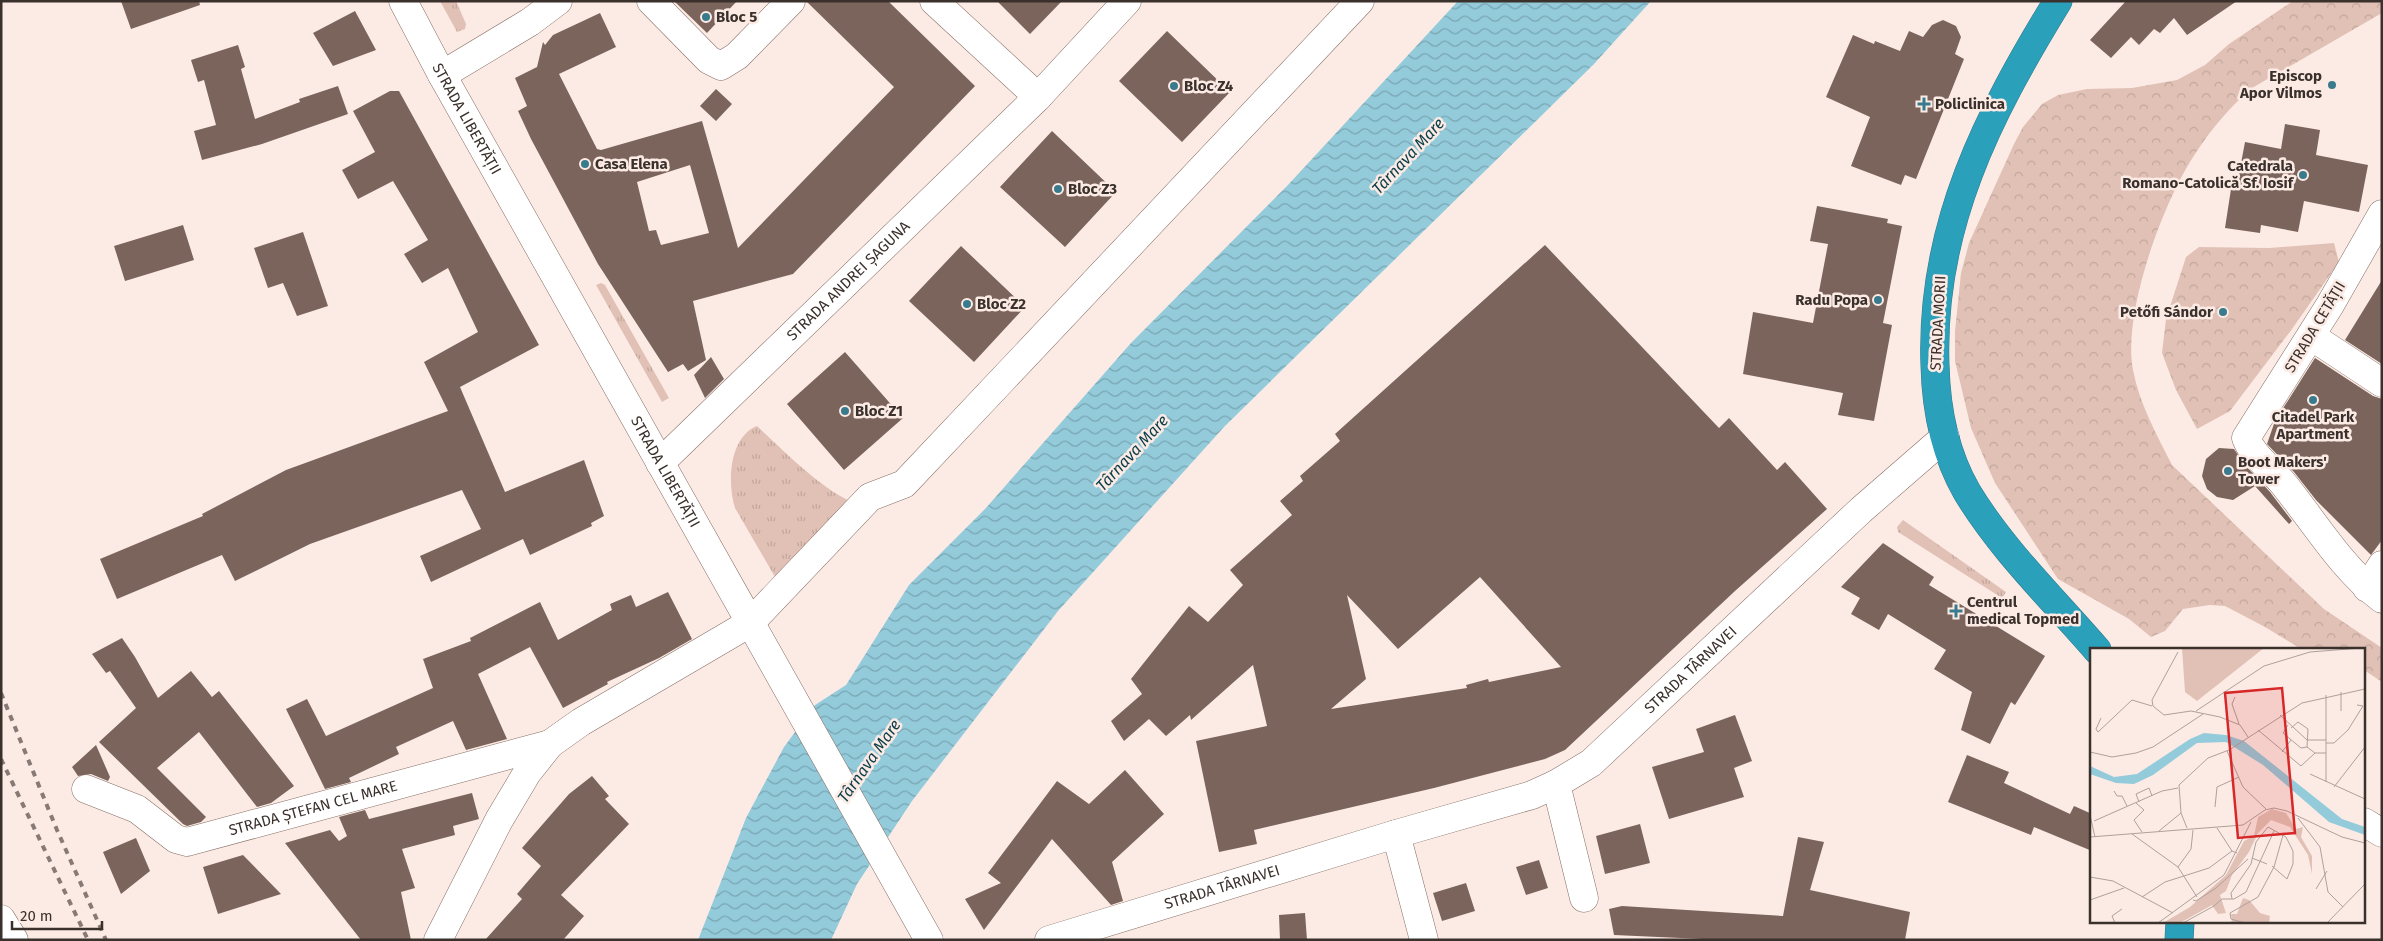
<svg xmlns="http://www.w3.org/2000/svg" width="2383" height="941" viewBox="0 0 2383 941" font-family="'Fira Sans',sans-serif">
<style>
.grass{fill:url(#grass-tufts)}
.forest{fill:url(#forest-crowns)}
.water{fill:url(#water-waves)}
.building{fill:#7b645b;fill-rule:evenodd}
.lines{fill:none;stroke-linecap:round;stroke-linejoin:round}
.minor-casing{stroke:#866f65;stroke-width:29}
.highway-casing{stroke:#307989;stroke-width:29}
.minor{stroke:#fff;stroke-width:28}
.highway{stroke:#2ba0bb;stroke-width:28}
.rail{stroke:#877a76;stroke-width:4;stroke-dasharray:6 6;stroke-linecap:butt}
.poi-dot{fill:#397b8c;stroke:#fcebe5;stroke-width:2}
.labels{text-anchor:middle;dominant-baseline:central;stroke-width:5;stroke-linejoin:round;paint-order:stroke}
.poi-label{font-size:15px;font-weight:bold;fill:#3a302c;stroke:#fcebe5;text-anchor:start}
.street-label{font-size:15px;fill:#3a302c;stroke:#fcebe5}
.water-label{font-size:16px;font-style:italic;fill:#0a3e4a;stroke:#fcebe5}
.inset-road{fill:none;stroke:#aea09b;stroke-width:1}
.view{fill:#d62828;fill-opacity:0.15;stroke:#d62828;stroke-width:2.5}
.inset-edge{fill:none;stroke:#3a302c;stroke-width:2.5}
</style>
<defs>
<pattern id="grass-tufts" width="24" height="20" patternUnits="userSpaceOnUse" patternTransform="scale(1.25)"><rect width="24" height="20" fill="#e1c1b5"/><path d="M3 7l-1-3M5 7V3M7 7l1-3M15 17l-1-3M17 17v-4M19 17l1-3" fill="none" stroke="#c2a69c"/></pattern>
<pattern id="forest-crowns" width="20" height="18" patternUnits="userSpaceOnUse" patternTransform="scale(1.25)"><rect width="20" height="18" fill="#e1c1b5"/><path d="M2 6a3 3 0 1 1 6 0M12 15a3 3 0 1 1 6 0" fill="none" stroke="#c2a69c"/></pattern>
<pattern id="water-waves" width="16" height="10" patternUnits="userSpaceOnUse" patternTransform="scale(1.25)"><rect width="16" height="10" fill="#93cbdb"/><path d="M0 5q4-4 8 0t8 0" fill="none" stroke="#79a5b2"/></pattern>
</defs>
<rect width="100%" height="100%" fill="#fcebe5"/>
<path class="grass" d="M 440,1 L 456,1 L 466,24 L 465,29 L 457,32 Z
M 601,283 L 605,285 L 669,398 L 662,402 L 596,285 Z
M 757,426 C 783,450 818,486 850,501 L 782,589 L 735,508 C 727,483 729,437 757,426 Z
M 1903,520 L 2006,592 L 2002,598 L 1898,532 L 1897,527 Z"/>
<path class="forest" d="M 2293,1 L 2382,1 L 2382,13 L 2252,88 C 2231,106 2212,128 2197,151 C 2164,199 2122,312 2133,370 C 2139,403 2157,435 2172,465 L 2324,609 L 2382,648 L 2382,682 L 2364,670 L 2364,650 L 2303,650 L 2265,627 L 2225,606 L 2210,605 L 2183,609 L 2165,631 L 2151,637 L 2129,619 L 2058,579 L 1995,483 L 1971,428 L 1955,361 L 1955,331 L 1961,273 L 1969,243 L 2014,144 L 2023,127 L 2042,104 L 2058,95 L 2087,89 L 2132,88 L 2177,80 L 2205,65 L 2229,44 Z
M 2334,243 L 2339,262 L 2292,329 L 2230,411 L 2197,429 L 2176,390 L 2162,353 L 2166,319 L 2186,257 L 2199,247 L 2269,248 Z"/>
<path class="water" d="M 1458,1 L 1651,1 L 1594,64 L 1224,427 L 1058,611 L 912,801 L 857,884 L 831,940 L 698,940 L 746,818 L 784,747 L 815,705 L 846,685 L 909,585 L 985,509 L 1131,343 L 1287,186 Z"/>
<path class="building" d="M 121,1 L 199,1 L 200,5 L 131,29 Z
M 674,1 L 737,1 L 707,33 Z
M 806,1 L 888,1 L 975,86 L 793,274 L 693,301 L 706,360 L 688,371 L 683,364 L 668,372 L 598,264 L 531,139 L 518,111 L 527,106 L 515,78 L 537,67 L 543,42 L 545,45 L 553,35 L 600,13 L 616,47 L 559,74 L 597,149 L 601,150 L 702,121 L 738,248 L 894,87 ZM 690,165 L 709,233 L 661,245 L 656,230 L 649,231 L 637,182 Z
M 997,1 L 1062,1 L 1030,34 Z
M 2126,1 L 2237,1 L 2187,35 L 2174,18 L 2160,33 L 2154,29 L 2139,45 L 2131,37 L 2111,58 L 2090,40 Z
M 355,11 L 376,50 L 333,66 L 313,33 Z
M 1943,20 L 1956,26 L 1961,37 L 1955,54 L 1964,59 L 1916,179 L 1905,175 L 1901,185 L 1851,166 L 1870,117 L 1826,97 L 1853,35 L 1874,44 L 1875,41 L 1900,51 L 1909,31 L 1923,37 L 1932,25 Z
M 1167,31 L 1230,92 L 1182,142 L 1119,81 Z
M 238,45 L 245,67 L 241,69 L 255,119 L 300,102 L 299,99 L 338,86 L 348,114 L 262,144 L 202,160 L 194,131 L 216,125 L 204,80 L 198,82 L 191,60 Z
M 716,89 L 732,104 L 716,121 L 700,106 Z
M 390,91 L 399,91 L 539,345 L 460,387 L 505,492 L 584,460 L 604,516 L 591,523 L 592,526 L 530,555 L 523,539 L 431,582 L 420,556 L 481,529 L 462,490 L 310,544 L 235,581 L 222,555 L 117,599 L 100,559 L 203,516 L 202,514 L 286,470 L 448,411 L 424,362 L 478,332 L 448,268 L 422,283 L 404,254 L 428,240 L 393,181 L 358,199 L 342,170 L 375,152 L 353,111 Z
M 2285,124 L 2320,130 L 2316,155 L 2368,165 L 2359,212 L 2304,201 L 2298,232 L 2261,225 L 2260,233 L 2225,228 L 2231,189 L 2236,190 L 2245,142 L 2281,149 Z
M 1052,131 L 1116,192 L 1065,247 L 1000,187 Z
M 1817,206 L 1888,219 L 1887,223 L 1902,226 L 1883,323 L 1892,325 L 1874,421 L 1838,415 L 1843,393 L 1743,374 L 1753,312 L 1813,323 L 1828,244 L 1810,241 Z
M 183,225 L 194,260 L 125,281 L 114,246 Z
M 303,232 L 328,306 L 297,316 L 283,283 L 268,288 L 254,248 Z
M 1545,245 L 1719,428 L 1729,418 L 1777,470 L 1785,462 L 1827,509 L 1735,591 L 1565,750 L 1545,759 L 1434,788 L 1254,830 L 1257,844 L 1219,852 L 1196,741 L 1267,726 L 1253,665 L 1191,720 L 1190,715 L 1166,736 L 1149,719 L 1124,741 L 1111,721 L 1142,694 L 1131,679 L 1189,606 L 1208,622 L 1243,585 L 1230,570 L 1292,515 L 1280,501 L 1303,481 L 1300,476 L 1340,441 L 1335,434 ZM 1480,577 L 1561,667 L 1489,682 L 1488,679 L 1466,685 L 1467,688 L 1331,709 L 1366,679 L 1347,595 L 1398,649 Z
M 961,246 L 1025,307 L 974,362 L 909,301 Z
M 2382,280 L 2382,364 L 2345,340 Z
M 845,352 L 903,418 L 844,470 L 787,404 Z
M 711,357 L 724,379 L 705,398 L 694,375 Z
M 2315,358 L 2373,396 L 2382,399 L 2382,540 L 2371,555 L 2316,500 L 2294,472 L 2267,444 L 2275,421 Z
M 2219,448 L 2234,449 L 2245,465 L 2270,492 L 2292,521 L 2289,524 L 2255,486 L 2233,500 L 2217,497 L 2207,489 L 2202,476 L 2206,459 Z
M 1883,543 L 1934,577 L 1929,585 L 2045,656 L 2015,705 L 2011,702 L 1990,744 L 1961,730 L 1972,692 L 1934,669 L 1946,650 L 1888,614 L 1879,630 L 1851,614 L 1860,598 L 1841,587 Z
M 668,592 L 692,639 L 659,658 L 607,682 L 608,684 L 563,708 L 530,647 L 478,674 L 507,739 L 466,750 L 453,721 L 396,747 L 399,754 L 349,778 L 351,782 L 325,789 L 286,709 L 307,699 L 326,736 L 433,688 L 423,659 L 471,641 L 470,638 L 540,602 L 558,640 L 612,610 L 610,604 L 631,595 L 636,607 Z
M 122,638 L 135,657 L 158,698 L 191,671 L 212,697 L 219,691 L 294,786 L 271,803 L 257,807 L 199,732 L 157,768 L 206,817 L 201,822 L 187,826 L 183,824 L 99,742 L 136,708 L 110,671 L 106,673 L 92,654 Z
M 1735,715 L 1752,761 L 1734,768 L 1744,797 L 1669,819 L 1652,767 L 1704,752 L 1696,729 Z
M 96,745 L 110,777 L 108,781 L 91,774 L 78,776 L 72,767 Z
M 1967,755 L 2009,772 L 2004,783 L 2070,814 L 2074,806 L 2092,814 L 2092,851 L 2034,827 L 2031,835 L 1948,802 Z
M 1125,770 L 1164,814 L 1112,862 L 1123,901 L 1111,905 L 1052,839 L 984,930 L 965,899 L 1001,883 L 988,873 L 1057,781 L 1089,804 Z
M 592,776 L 609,796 L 605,799 L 629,824 L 561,895 L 584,916 L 563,940 L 485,940 L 522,899 L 517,894 L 541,866 L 522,848 L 569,794 Z
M 472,793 L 479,819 L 453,826 L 455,835 L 402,849 L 415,888 L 401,892 L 411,940 L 361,940 L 285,843 L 330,830 L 339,841 L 347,836 L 339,817 L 365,810 L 369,819 Z
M 1640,824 L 1650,863 L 1605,874 L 1596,836 Z
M 1798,837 L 1824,842 L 1810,890 L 1910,912 L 1905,940 L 1725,940 L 1614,935 L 1609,909 L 1622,906 L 1783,916 Z
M 136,838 L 150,871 L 121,894 L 103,852 Z
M 243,855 L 281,894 L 218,914 L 203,867 Z
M 1539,860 L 1548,888 L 1526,895 L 1516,867 Z
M 1466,883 L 1475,911 L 1442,921 L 1433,893 Z
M 1305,913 L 1307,940 L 1280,940 L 1279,915 Z"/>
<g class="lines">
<defs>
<g id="minor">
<path id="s1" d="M 403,1 L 442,75 L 929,940"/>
<path d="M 651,1 L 709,60 L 721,66 L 737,56 L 791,1"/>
<path d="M 934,1 L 1038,97"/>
<path d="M 442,75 L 530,22 L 558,1"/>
<path d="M 2382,214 L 2330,305 L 2246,438 C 2253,456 2269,467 2282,482 C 2314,521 2341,568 2382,599"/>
<path d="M 2311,336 L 2382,383"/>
<path id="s2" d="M 660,463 L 1038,97 L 1127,1"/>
<path d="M 2367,588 L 2382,565"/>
<path d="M 1556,784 L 1584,898"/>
<path id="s3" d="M 86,789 L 137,809 L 176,839 L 187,842 L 550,744"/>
<path d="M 2364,822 L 2382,833"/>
<path d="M 1396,834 L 1424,940"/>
<path d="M 1,919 L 14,940"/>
<path d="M 438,940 L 499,820 L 527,773 L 550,744 L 581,722 L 750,623 L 870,497 L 904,484 L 1360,1"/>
<path id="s4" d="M 1049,940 L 1396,834 L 1532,795 L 1556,784 L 1591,763 L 1861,510 L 1945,437"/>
</g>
<path id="highway" d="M 2058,1 C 1988,115 1930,227 1935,365 C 1936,408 1945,454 1967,492 C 2002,550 2053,599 2097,650
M 2179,940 L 2180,922"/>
</defs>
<use href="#minor" class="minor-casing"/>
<use href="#highway" class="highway-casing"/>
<use href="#minor" class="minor"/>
<use href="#highway" class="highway"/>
<path class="rail" d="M 1,693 L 57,830 L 106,940
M 1,759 L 88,940"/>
</g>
<g class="poi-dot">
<circle cx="706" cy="17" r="5"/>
<circle cx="2332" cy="85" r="5"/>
<circle cx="1174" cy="86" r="5"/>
<path d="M1921.5 96.5h5v5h5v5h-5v5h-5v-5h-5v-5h5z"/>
<circle cx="585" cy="164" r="5"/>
<circle cx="2303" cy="175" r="5"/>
<circle cx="1058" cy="189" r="5"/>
<circle cx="1878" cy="300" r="5"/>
<circle cx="967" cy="304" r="5"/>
<circle cx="2223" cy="312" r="5"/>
<circle cx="2313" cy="400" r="5"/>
<circle cx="845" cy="411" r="5"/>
<circle cx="2228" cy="471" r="5"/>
<path d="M1953.5 603.5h5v5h5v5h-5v5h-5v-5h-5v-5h5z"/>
</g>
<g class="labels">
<g class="poi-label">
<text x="716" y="17">Bloc 5</text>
<text x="2322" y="76" text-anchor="end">Episcop<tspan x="2322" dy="17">Apor Vilmos</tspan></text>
<text x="1184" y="86">Bloc Z4</text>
<text x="1935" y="104">Policlinica</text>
<text x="595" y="164">Casa Elena</text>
<text x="2293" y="166" text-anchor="end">Catedrala<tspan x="2293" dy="17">Romano-Catolică Sf. Iosif</tspan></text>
<text x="1068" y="189">Bloc Z3</text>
<text x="1868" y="300" text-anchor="end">Radu Popa</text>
<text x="977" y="304">Bloc Z2</text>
<text x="2213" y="312" text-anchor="end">Petőfi Sándor</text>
<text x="855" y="411">Bloc Z1</text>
<text x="2313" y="417" text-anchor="middle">Citadel Park<tspan x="2313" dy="17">Apartment</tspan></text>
<text x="2238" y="462">Boot Makers'<tspan x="2238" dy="17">Tower</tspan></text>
<text x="1967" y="602">Centrul<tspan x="1967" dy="17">medical Topmed</tspan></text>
</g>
<g class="street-label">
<text stroke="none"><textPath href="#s1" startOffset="134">STRADA LIBERTĂȚII</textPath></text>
<text stroke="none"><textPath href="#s2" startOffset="262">STRADA ANDREI ȘAGUNA</textPath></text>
<text transform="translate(1938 323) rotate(-87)">STRADA MORII</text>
<text transform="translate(2315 327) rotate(-59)">STRADA CETĂȚII</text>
<text stroke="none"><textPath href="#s1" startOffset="539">STRADA LIBERTĂȚII</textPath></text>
<text stroke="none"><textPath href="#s4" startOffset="708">STRADA TÂRNAVEI</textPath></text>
<text stroke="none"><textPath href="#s3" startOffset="246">STRADA ȘTEFAN CEL MARE</textPath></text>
<text stroke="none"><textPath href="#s4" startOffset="181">STRADA TÂRNAVEI</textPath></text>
</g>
<g class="water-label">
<text transform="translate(1408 156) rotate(-47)">Târnava Mare</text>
<text transform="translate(1132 453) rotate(-47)">Târnava Mare</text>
<text transform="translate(869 761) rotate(-55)">Târnava Mare</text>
</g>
</g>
<g transform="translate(2090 648)">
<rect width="275" height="275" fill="#fcebe5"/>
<path d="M 92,0 L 174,0 L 107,53 L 95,44 ZM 182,161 L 196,165 L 206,181 L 213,179 L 211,189 L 222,208 L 222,226 L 218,207 L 200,179 L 181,172 L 168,185 L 159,204 L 142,227 L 136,243 L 130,247 L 136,265 L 128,266 L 122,257 L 90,275 L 73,275 L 100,259 L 136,227 L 154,193 L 164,188 L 168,169 ZM 153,250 L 159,252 L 170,265 L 180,268 L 179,275 L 138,275 L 142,273 L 141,266 L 147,266 Z" fill="#e1c1b5"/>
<path d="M 114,85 L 136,87 L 154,93 L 252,171 L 275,179 L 275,187 L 239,174 L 173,117 L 136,94 L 107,95 L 63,127 L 44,136 L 26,135 L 0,126 L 0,118 L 24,129 L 47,126 L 100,91 Z" fill="#93cbdb"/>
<path class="inset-road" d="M 88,4 L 62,52 L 63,58 L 74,67 L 101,63 L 130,69 L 150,77 L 158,89M 251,44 L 251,63M 236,47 L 236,134M 145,49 L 142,56 L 149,76M 106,63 L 174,18 L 220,4 L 271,0M 190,67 L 217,92 L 236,92M 11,70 L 6,81 L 8,84 L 42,52 L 62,58M 198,77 L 193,85 L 211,100 L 217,99M 201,80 L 208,74 L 218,81 L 217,99M 168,82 L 211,118 L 225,105M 236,95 L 244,95 L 258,82 L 273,58 L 267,57M 217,99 L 225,105 L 236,105M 137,103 L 153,139 L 176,161M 0,104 L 22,109 L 46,105 L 63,99 L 113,66M 192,104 L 201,92M 220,126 L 275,151M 244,139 L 275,99M 24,143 L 27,148 L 32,148 L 37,158M 49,154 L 46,146 L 59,140 L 62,148M 46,155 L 54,162 L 44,172 L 52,184M 125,159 L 127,139 L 149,129M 0,167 L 5,189M 208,170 L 230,199 L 238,244 L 253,259M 4,173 L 72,143 L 88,140M 97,180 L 91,165 L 89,137 L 118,110 L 139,102 L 212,55 L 275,41M 127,180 L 142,203 L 147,205M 69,183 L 91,165M 42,186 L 88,219 L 107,249M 0,189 L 153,177 L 175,162 L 184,160 L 197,163 L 252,189 L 275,195M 162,210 L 177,216M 88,219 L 101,201 L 103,182M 0,229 L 23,233 L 83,265M 226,241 L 237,223M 52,249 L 75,234 L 119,220 L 142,203M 168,249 L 184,219 L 193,187M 142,251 L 141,245 L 161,216 L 166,194 L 178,179 L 196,189 L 203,203 L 203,216 L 197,231 L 182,218M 0,252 L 34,240M 103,252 L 106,253 L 126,240 L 158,211M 25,275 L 22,268 L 32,261M 68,275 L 134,227 L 161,174M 93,275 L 124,258 L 132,251 L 144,251 L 156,244 L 184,183M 155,275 L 141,271 L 140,265 L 168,249M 237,275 L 275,236"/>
<path class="view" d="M 192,40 L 205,185 L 148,190 L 135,45 Z"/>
<rect width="275" height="275" class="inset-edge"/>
</g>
<rect width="2383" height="941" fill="none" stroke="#3a302c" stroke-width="5"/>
<path d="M12 921v8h90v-8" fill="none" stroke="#3a302c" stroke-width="2.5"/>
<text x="20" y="921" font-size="15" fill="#3a302c" stroke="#fcebe5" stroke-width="4" paint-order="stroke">20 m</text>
</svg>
